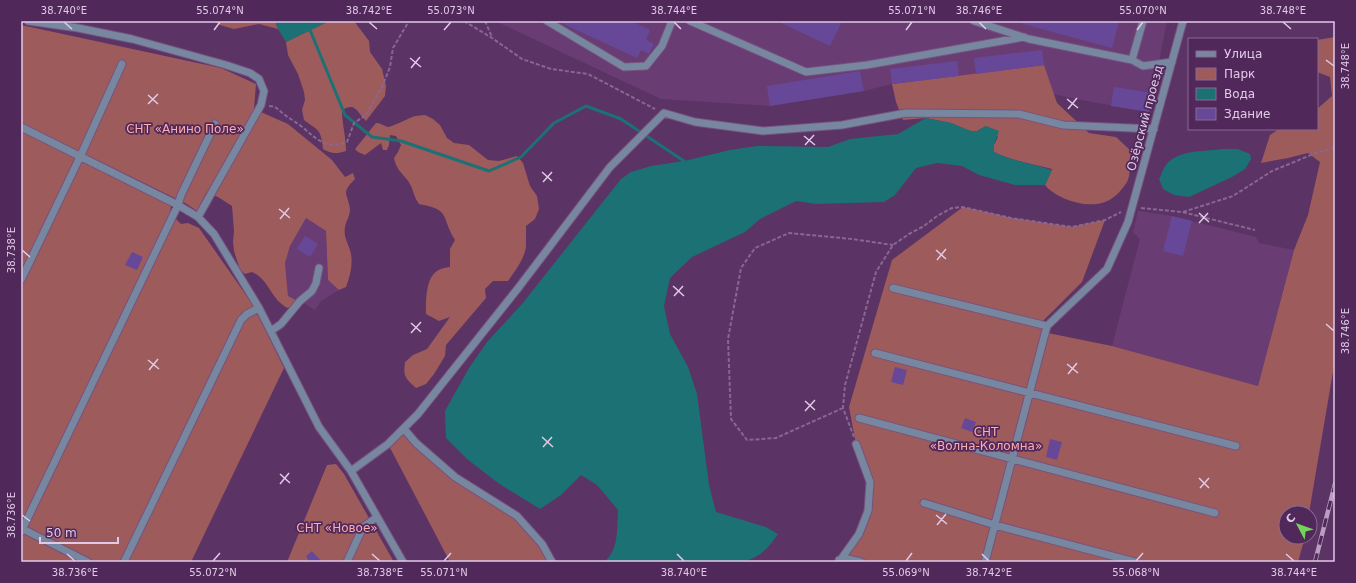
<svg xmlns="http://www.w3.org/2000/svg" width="1356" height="583" viewBox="0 0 1356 583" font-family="'DejaVu Sans',sans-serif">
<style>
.built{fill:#693d74}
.green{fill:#9e5b5c}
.water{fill:#1c7174}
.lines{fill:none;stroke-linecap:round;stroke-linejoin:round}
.stream{stroke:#1c7174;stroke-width:3}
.building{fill:#674898}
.minor-casing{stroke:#76517f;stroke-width:9}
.path{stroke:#896792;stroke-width:2;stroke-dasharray:4 2;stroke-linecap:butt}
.minor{stroke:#7787a0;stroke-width:7}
.rail-casing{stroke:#ba9ec1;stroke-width:4.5}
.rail{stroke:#50285a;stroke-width:3;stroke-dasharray:9;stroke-linecap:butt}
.ticks{fill:none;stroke:#e1cae7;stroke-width:1.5}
.labels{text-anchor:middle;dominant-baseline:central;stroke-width:3.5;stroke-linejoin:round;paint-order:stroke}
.street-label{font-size:12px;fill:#e1cae7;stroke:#50285a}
.park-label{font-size:12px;fill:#feadad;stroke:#50285a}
.neatline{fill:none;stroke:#e1cae7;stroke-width:1.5}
.ticks-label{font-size:10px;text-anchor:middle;fill:#e1cae7}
</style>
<rect width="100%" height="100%" fill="#5b3365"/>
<path class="built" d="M 495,21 L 1167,21 L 1149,112 L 1076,99 L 1053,94 L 1044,65 L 892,84 L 864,91 L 770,106 L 661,99 Z
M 1138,211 L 1172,216 L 1256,237 L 1259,243 L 1294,250 L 1258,386 L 1112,346 L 1140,239 L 1133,232 Z
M 306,218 L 326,231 L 328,280 L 339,290 L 321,301 L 315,310 L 300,301 L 288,296 L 285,263 L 290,246 Z"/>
<path class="green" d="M 214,21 L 275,21 L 278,29 L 259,24 L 234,29 L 220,25 Z
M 329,21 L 354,21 L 369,41 L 370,52 L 382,69 L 386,86 L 385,96 L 366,121 C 356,111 356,102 342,110 C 342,124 346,137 346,151 C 337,154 331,154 323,149 C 321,128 318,131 304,120 L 302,110 L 305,100 L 304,92 L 298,74 L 288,55 L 286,42 Z
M 21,25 L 221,68 L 256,84 L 254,109 L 288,124 L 332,160 L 345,177 L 353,173 L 355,179 C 340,194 348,193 350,209 C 350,216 346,221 345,227 C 343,238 349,244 351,254 C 353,265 350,276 346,287 L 339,290 L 328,280 L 326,231 L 306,218 L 290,246 L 285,263 L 288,296 L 296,300 L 290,307 L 287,308 C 283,305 278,302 275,297 C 267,287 265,278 252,272 L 245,274 L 240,270 L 234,251 L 233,242 L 234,231 L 232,206 L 218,197 L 206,193 L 197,211 L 185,203 L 21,123 Z
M 1335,37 L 1335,360 L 1309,513 L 1286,513 L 1286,537 L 1305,537 L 1298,562 L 839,562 L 859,534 L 868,511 L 870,482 L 856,444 L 849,407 L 892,260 L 963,207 L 1012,218 L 1071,227 L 1105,220 L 1082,282 L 1039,325 L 1048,333 L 1112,346 L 1258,386 L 1294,250 L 1308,215 L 1320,162 L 1308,153 L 1288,158 L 1261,163 L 1270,135 L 1279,129 L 1317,129 L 1317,109 L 1332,96 L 1330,77 L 1317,72 L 1317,40 Z
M 1044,65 L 1057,103 L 1089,133 L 1116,137 L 1131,151 C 1130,158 1131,176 1127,182 C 1122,190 1114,199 1105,202 C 1087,209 1056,199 1045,185 L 1052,169 C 1032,164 1012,161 994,152 L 994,145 L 998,137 L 986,126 L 977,131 L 970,131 L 951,123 L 926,118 L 903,120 L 896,102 L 892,84 Z
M 425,115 L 433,119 L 440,125 L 447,138 L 454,143 L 469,145 L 488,160 L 499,161 L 517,156 L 523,163 L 530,186 L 537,196 L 539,209 L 535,219 L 526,226 C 526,233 526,240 526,246 C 525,258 515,271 508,281 L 493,281 L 485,289 L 486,298 L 446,345 L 445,356 L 434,374 L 426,384 L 416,388 C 405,378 403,376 405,362 L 413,355 L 427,349 L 450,317 L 439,321 L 426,314 C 426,301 425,274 441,269 C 444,268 447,267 450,267 L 450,249 L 455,240 C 440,216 452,210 419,204 C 414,197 414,193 411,186 C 406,175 397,173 394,158 L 398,152 L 401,145 L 396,136 L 390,135 L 389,145 L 387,150 L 383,150 L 381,143 L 365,155 L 358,152 L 355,149 L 376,123 C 381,123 384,126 388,127 C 392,127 409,118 415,116 C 418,116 422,115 425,115 Z
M 21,131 L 171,206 L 170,213 L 181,224 L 188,223 L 199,228 L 253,305 L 284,368 L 191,562 L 21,562 Z
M 404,429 L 455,477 L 517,516 L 552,562 L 450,562 L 388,444 Z
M 336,464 L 344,474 L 394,562 L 287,562 L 327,465 Z"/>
<path class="water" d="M 275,21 L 329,21 L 286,42 L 278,29 Z
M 926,118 L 951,123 L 971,131 L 977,131 L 986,126 L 999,131 L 994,145 L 994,152 C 1012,161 1033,164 1052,170 L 1045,185 L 1015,185 L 979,175 L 962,166 L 937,163 L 916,168 L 895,195 L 884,202 L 816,204 L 796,201 L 760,219 L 745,232 L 692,257 L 670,278 L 664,306 L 670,334 L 688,367 L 697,394 L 709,485 L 716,512 L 766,527 L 778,534 C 767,550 759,558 741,562 L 604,562 C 619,551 617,527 618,510 L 597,485 L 581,475 L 561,495 L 540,509 L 498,483 L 467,459 L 446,438 L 445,411 L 469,368 L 487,342 L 522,304 L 621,179 L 631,172 L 651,166 L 684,161 L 730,150 L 757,146 L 828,147 L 850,139 L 898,134 Z
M 1222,149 L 1238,149 L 1250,154 L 1251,159 L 1245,169 L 1232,177 L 1189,197 L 1174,195 L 1163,189 L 1159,179 C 1161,176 1162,171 1164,168 C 1175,149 1203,152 1222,149 Z"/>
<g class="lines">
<path class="stream" d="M 310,30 L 345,115 L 372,137 L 401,141 L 489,171 L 521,157 L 554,123 L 586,106 L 621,119 L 684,161"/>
</g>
<path class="building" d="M 557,21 L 631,21 L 650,30 L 646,40 L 654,44 L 649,54 L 641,50 L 637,58 Z
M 777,21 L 842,21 L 830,46 Z
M 1023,21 L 1119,21 L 1112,48 L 1023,24 Z
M 1042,50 L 1044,65 L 976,74 L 974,58 Z
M 957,61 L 959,76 L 892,84 L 890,69 Z
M 860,71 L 864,91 L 770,106 L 767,86 Z
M 1114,87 L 1153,93 L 1149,112 L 1111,106 Z
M 1172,216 L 1192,221 L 1183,256 L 1163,251 Z
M 305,236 L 318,244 L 310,257 L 297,249 Z
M 132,252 L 143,257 L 137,270 L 125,265 Z
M 895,367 L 907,370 L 903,385 L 891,382 Z
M 965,418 L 976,422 L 972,432 L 961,428 Z
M 1050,439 L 1062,442 L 1057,460 L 1046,457 Z
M 312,551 L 322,562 L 309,562 L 306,556 Z"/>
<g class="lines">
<defs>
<path id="minor" d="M 28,21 L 78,28 L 132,39 L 226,65 L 250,73 L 259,79 L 264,91 L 261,105 L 198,217
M 547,21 L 624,67 L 646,66 L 662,46 L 672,21
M 690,21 L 806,72 L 867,65 L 1024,37
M 974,21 L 1029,39 L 1132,60
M 1143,21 L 1132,60 L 1143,66 L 1172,62
M 21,127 L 178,205 L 198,217 L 214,234 L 259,308 L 319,427 L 351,471 L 403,562
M 21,280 L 80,157 L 122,64
M 893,288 L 1047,326
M 271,331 L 281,324 L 300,301 L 312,291 L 316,283 L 319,268
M 875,353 L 1236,446
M 859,418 L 1215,513
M 404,429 L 416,443 L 455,477 L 517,516 L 542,544 L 552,562
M 351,471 L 388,444 L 418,414 L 519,287 L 610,167 L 664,113 L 695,122 L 763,131 L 842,125 L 906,113 L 1019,114 L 1063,125 L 1154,129
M 924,503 L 995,525 L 1135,562
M 21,528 L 88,562
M 21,532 L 178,205 L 181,195 L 215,124
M 839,560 L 848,559 L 861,562
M 124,562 L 241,320 L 247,314 L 259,308
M 347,562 L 363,527 L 377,517
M 839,562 L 859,534 L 868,511 L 870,482 L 856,444
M 985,562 L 1047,326 L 1107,269 L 1128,222 L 1183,21"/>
</defs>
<use href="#minor" class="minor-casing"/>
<path class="path" d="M 464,21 L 492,38 L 522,59 L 551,69 L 588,74 L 655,109
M 485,21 L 492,37
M 269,106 C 277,106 279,111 285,115 C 290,119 296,122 301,126 C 317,139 325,150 347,142 L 354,123 L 366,115 L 382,87 L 390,67 L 393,48 L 409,21
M 1141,208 L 1182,212 L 1255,230
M 1183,212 L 1233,196 L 1272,171 L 1316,153 L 1335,147
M 843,408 L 776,438 L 747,440 L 731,419 L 728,339 L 741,268 L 755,248 L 789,233 L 852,239 L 893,245
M 854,437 L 843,408 L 845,385 L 876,272 L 893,245 L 909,234 L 924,226 L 937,216 L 952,208 L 963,207 L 1011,218 L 1072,227 L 1105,220 L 1121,212"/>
<use href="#minor" class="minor"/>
<defs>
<path id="rail" d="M 1315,562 L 1335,484"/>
</defs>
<use href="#rail" class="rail-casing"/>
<use href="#rail" class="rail"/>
</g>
<path class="ticks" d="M 64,22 L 72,29M 369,22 L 377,29M 674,22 L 681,29M 979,22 L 986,29M 1283,22 L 1291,29M 214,30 L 220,22M 444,30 L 451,22M 906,30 L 912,22M 1137,30 L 1143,22M 410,58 L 421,67M 1326,60 L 1334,66M 411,68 L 420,57M 148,95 L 158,104M 1067,99 L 1078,108M 148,104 L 158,94M 1068,109 L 1077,98M 804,136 L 815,145M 805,145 L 814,135M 542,172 L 552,181M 543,182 L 552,172M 279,209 L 290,218M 1199,213 L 1209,222M 280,219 L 289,208M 1199,223 L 1208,213M 22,250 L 30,257M 936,250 L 946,259M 937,260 L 946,249M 673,286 L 684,296M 674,296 L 683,286M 411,323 L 421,332M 1326,324 L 1334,331M 411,333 L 421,322M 148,360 L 159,369M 1067,364 L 1078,373M 149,370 L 158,359M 1068,374 L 1077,363M 805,401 L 815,410M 805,411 L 815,400M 542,437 L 553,447M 543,447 L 552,437M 280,474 L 290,483M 1199,478 L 1209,488M 280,484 L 289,473M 1200,488 L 1209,478M 22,515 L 30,521M 936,515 L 947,524M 937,525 L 946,514M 67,554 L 75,561M 372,554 L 380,561M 677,554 L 684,561M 982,554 L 989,561M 1286,554 L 1294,561M 213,561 L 220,553M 444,561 L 451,553M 906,561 L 912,553M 1136,561 L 1143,553"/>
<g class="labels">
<g class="street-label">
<text transform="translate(1145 118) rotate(-75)">Озёрский проезд</text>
</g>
<g class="park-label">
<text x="185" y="129">СНТ «Анино Поле»</text>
<text x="986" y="432">СНТ<tspan x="986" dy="14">«Волна-Коломна»</tspan></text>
<text x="337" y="528">СНТ «Новое»</text>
</g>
</g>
<rect width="1356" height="583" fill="none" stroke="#50285a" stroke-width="44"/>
<rect x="1188" y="38" width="130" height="92" fill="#50285a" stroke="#8a6992"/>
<rect x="1196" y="51" width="20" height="6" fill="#7787a0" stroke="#8a6992"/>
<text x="1224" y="58" font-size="12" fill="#e1cae7">Улица</text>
<rect x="1196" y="68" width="20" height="12" fill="#9e5b5c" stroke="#8a6992"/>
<text x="1224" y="78" font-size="12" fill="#e1cae7">Парк</text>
<rect x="1196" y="88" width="20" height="12" fill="#1c7174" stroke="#8a6992"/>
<text x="1224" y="98" font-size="12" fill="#e1cae7">Вода</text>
<rect x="1196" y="108" width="20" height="12" fill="#674898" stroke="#8a6992"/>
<text x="1224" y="118" font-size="12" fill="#e1cae7">Здание</text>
<g transform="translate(1298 525) rotate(311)"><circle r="19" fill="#50285a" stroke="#8a6992"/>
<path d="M0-3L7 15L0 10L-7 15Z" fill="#75d25b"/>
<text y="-6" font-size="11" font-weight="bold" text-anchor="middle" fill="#e1cae7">С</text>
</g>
<path d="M40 537v6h78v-6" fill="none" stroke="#e1cae7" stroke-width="2"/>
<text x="46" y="537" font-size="12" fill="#e1cae7" stroke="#50285a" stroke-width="3" paint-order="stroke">50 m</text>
<rect x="22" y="22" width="1312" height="539" class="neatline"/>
<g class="ticks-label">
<text x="64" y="14">38.740°E</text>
<text x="220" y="14">55.074°N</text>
<text x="369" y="14">38.742°E</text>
<text x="451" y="14">55.073°N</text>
<text x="674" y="14">38.744°E</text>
<text x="912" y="14">55.071°N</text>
<text x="979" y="14">38.746°E</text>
<text x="1143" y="14">55.070°N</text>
<text x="1283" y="14">38.748°E</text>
<text transform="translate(1345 66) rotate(-90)" y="4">38.748°E</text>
<text transform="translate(11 250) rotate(-90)" y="4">38.738°E</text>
<text transform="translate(1345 331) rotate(-90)" y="4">38.746°E</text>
<text transform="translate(11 515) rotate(-90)" y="4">38.736°E</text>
<text x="75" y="576">38.736°E</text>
<text x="213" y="576">55.072°N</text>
<text x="380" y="576">38.738°E</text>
<text x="444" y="576">55.071°N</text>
<text x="684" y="576">38.740°E</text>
<text x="906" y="576">55.069°N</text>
<text x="989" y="576">38.742°E</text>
<text x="1136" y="576">55.068°N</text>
<text x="1294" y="576">38.744°E</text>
</g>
</svg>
